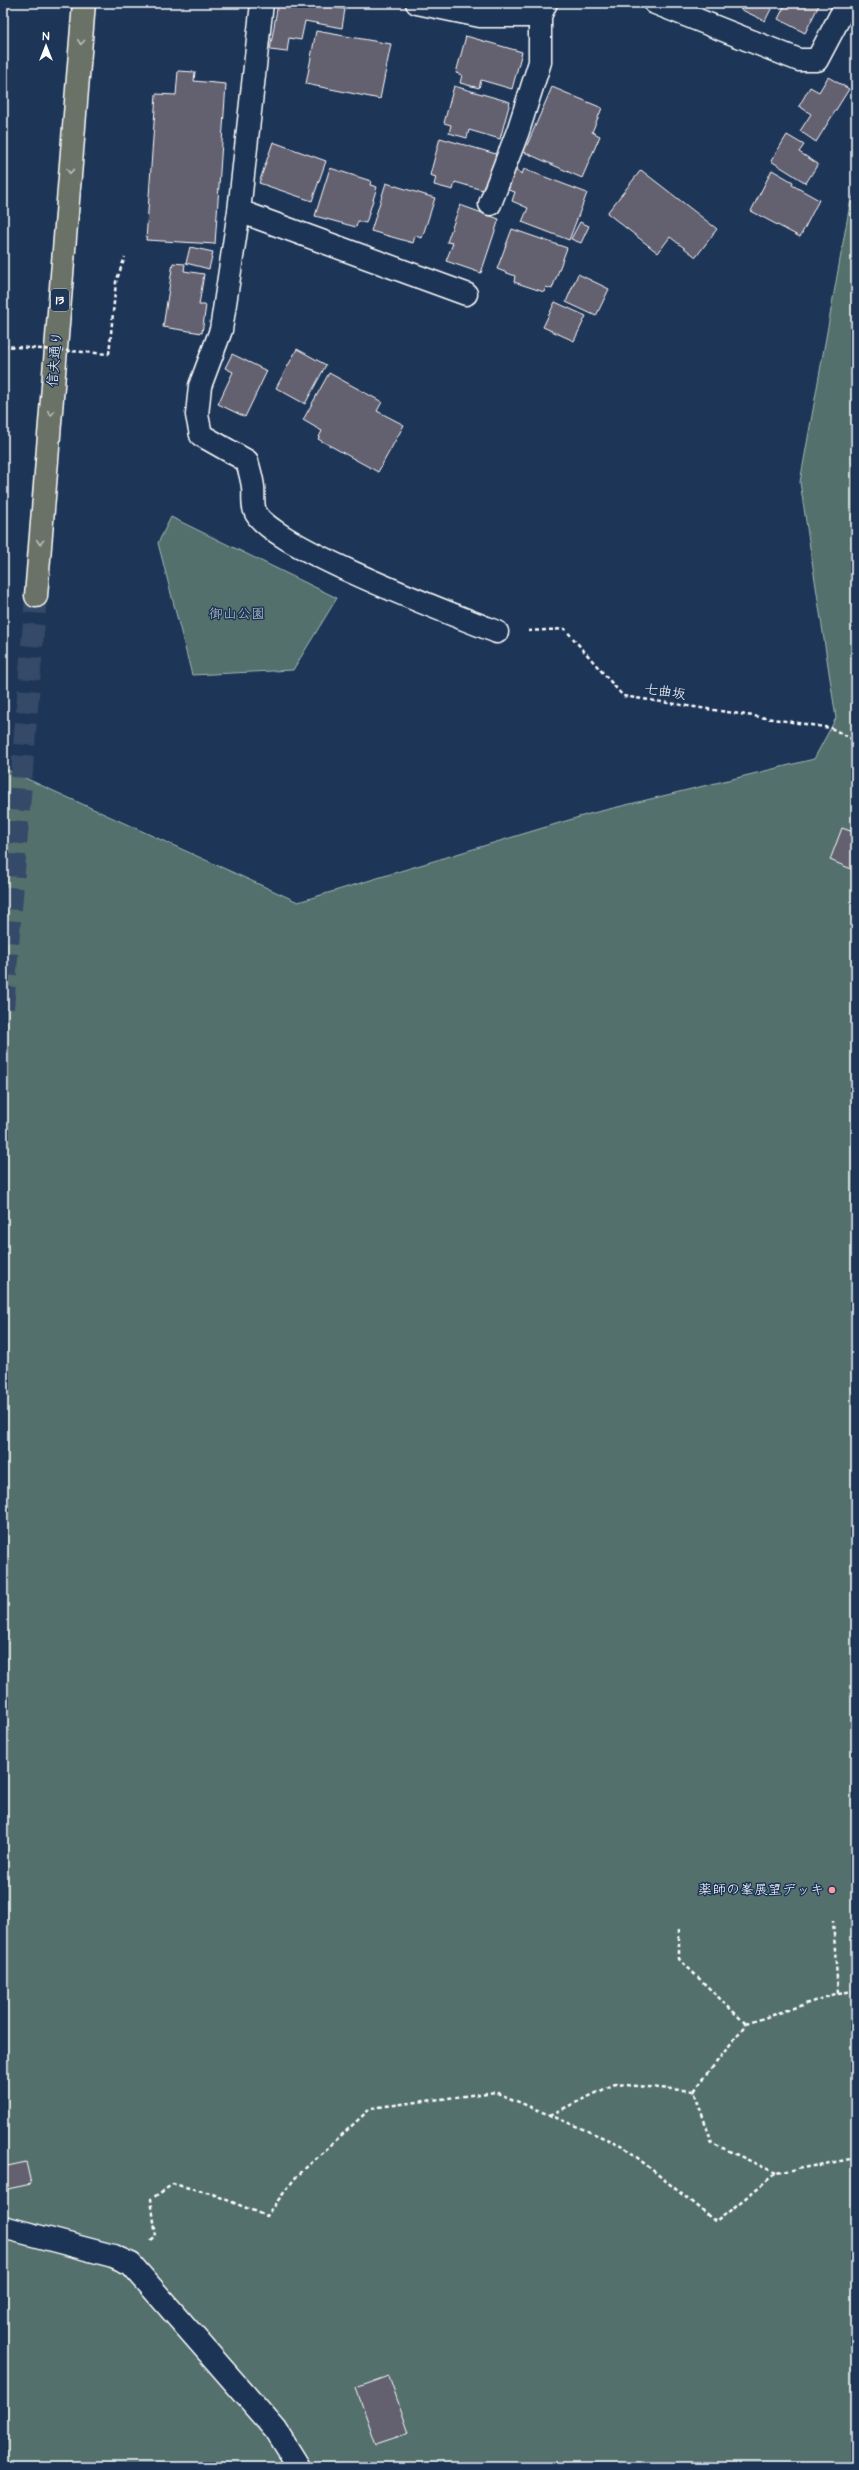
<svg xmlns="http://www.w3.org/2000/svg" width="859" height="2470" viewBox="0 0 859 2470" font-family="'Architects Daughter','Klee One',sans-serif">
<style>
.green{fill:#526f6d;stroke:#a8b7b6}
.building{fill:#63606f;stroke:#fff}
.lines{fill:none;stroke-linecap:round;stroke-linejoin:round}
.highway-tunnel{stroke:#344968;stroke-width:22;stroke-dasharray:22 11;stroke-linecap:butt}
.minor-casing{stroke:#fff;stroke-width:25}
.highway-casing{stroke:#fff;stroke-width:25}
.path{stroke:#fff;stroke-width:2.5;stroke-dasharray:4 3;stroke-linecap:butt}
.minor{stroke:#1d3557;stroke-width:22}
.highway{stroke:#6a7166;stroke-width:22}
.path-bridge{stroke:#fff;stroke-width:2.5;stroke-dasharray:4 3;stroke-linecap:butt}
.oneway{stroke:#bcbfba}
.poi-dot{fill:#ff9aa2;stroke:#1d3557;stroke-width:1.5}
.labels{text-anchor:middle;dominant-baseline:central;stroke-width:3;stroke-linejoin:round;paint-order:stroke}
.shield{fill:#1d3557;stroke:#bbc2cd;stroke-width:1}
.shield-label{font-size:13px;font-weight:bold;fill:#fff}
.street-label{font-size:14px;fill:#fff;stroke:#1d3557}
.park-label{font-size:14px;fill:#bac5c5;stroke:#1d3557}
.poi-label{font-size:14px;fill:#fff;stroke:#1d3557;text-anchor:end}
</style>
<rect width="100%" height="100%" fill="#1d3557"/>
<filter id="ink" filterUnits="userSpaceOnUse"><feTurbulence type="fractalNoise" baseFrequency=".025" numOctaves="2"/><feDisplacementMap in="SourceGraphic" scale="8" xChannelSelector="R" yChannelSelector="G"/><feConvolveMatrix kernelMatrix="1 2 1 2 8 2 1 2 1" color-interpolation-filters="sRGB"/></filter>
<g filter="url(#ink)">
<path class="green" d="M 856,190 L 856,2467 L 3,2467 L 3,768 L 298,902 L 589,814 L 814,759 L 836,718 L 800,482 L 850,204 Z
M 171,517 L 337,598 L 293,670 L 192,675 L 158,543 Z"/>
<path class="building" d="M 278,3 L 309,3 L 345,9 L 342,28 L 305,21 L 301,40 L 289,38 L 287,52 L 270,50 Z
M 743,3 L 774,3 L 765,21 L 740,9 Z
M 786,3 L 820,3 L 805,33 L 778,19 Z
M 316,31 L 391,44 L 380,99 L 306,84 Z
M 466,36 L 522,52 L 512,89 L 481,80 L 479,88 L 460,83 L 462,75 L 456,73 Z
M 178,71 L 195,72 L 194,81 L 226,84 L 215,244 L 146,240 L 156,94 L 176,95 Z
M 828,77 L 849,89 L 816,142 L 800,131 L 811,114 L 799,106 L 810,87 L 819,92 Z
M 454,86 L 510,102 L 500,139 L 469,130 L 467,138 L 449,133 L 451,125 L 444,123 Z
M 552,87 L 602,108 L 592,132 L 600,136 L 582,178 L 524,152 Z
M 787,135 L 804,145 L 799,152 L 818,164 L 806,183 L 771,161 Z
M 440,138 L 496,154 L 486,191 L 455,182 L 453,190 L 434,185 L 436,177 L 430,175 Z
M 273,142 L 326,161 L 312,201 L 259,183 Z
M 330,168 L 371,181 L 370,185 L 377,187 L 366,223 L 358,221 L 356,227 L 315,216 Z
M 524,169 L 587,193 L 569,240 L 522,222 L 528,208 L 512,201 L 515,192 L 508,190 L 515,170 L 522,174 Z
M 641,170 L 717,229 L 696,257 L 670,237 L 658,253 L 607,213 Z
M 772,170 L 793,182 L 792,185 L 819,200 L 800,237 L 751,211 Z
M 386,183 L 435,198 L 422,238 L 415,236 L 413,243 L 371,231 Z
M 460,205 L 499,219 L 481,273 L 446,261 L 453,243 L 447,242 Z
M 580,222 L 589,226 L 581,243 L 571,239 Z
M 512,229 L 567,248 L 552,289 L 546,287 L 544,292 L 514,282 L 515,276 L 497,269 Z
M 190,247 L 213,252 L 209,269 L 186,263 Z
M 173,263 L 185,264 L 184,271 L 204,274 L 199,305 L 206,305 L 202,333 L 163,327 Z
M 578,274 L 609,289 L 596,316 L 566,302 Z
M 555,302 L 586,316 L 574,341 L 543,327 Z
M 297,349 L 326,365 L 305,404 L 276,388 Z
M 232,354 L 267,371 L 245,417 L 218,404 L 233,372 L 225,368 Z
M 329,373 L 382,402 L 377,411 L 404,425 L 378,472 L 318,439 L 322,431 L 303,420 Z
M 842,828 L 856,833 L 856,871 L 830,860 Z
M 26,2162 L 31,2184 L 3,2190 L 3,2167 Z
M 389,2376 L 409,2433 L 376,2444 L 356,2388 Z"/>
<g class="lines">
<path class="highway-tunnel" d="M 3,1008 L 36,596"/>
<defs>
<path id="minor" d="M 262,3 L 239,211 L 221,330 L 200,386 L 197,415 L 201,435 L 247,461 C 249,469 252,478 253,487 C 254,495 252,504 255,511 C 265,544 459,617 497,632
M 417,3 L 480,16 L 540,16
M 655,3 L 799,60 L 817,60 L 847,3
M 490,204 L 518,131 L 540,62 L 540,16 L 546,3
M 239,211 L 466,294
M 3,2227 L 113,2256 L 131,2264 L 276,2430 L 299,2467"/>
<path id="highway" d="M 36,596 L 84,3"/>
</defs>
<use href="#minor" class="minor-casing"/>
<use href="#highway" class="highway-casing"/>
<path class="path" d="M 109,354 L 116,282 L 125,257
M 528,631 L 565,629 L 623,696 L 831,728 L 856,741
M 679,1929 L 679,1959 L 746,2024
M 838,1993 L 856,1991
M 550,2115 L 615,2084 L 694,2091
M 776,2173 L 712,2143 L 694,2091 L 746,2024 L 838,1993 L 833,1920
M 151,2241 L 156,2237 L 151,2199 L 173,2184 L 210,2193 L 266,2216 L 296,2177 L 371,2108 L 495,2092 L 623,2146 L 716,2222 L 776,2173 L 856,2158"/>
<use href="#minor" class="minor"/>
<use href="#highway" class="highway"/>
<path class="path-bridge" d="M 3,346 L 109,354"/>
</g>
<defs><path id="oneway-chevron" d="M-2-3.5L2.5 0L-2 3.5" fill="none" stroke-width="1.6" stroke-linecap="round" stroke-linejoin="round"/></defs>
<g class="oneway">
<use href="#oneway-chevron" transform="translate(81 42) rotate(95)"/>
<use href="#oneway-chevron" transform="translate(70 171) rotate(95)"/>
<use href="#oneway-chevron" transform="translate(51 413) rotate(95)"/>
<use href="#oneway-chevron" transform="translate(40 542) rotate(95)"/>
</g>
</g>
<circle class="poi-dot" cx="832" cy="1890" r="4"/>
<g class="labels">
<rect class="shield" x="51" y="289" width="18" height="22" rx="3"/>
<g class="shield-label">
<text x="60" y="300">13</text>
</g>
<g class="street-label">
<text transform="translate(55 359) rotate(-85)">信夫通り</text>
<text transform="translate(665 692) rotate(9)">七曲坂</text>
</g>
<g class="park-label">
<text x="237" y="614">御山公園</text>
</g>
<g class="poi-label">
<text x="824" y="1890">薬師の峯展望デッキ</text>
</g>
</g>
<rect width="859" height="2470" fill="none" stroke="#1d3557" stroke-width="16"/>
<rect x="8" y="8" width="843" height="2454" fill="none" stroke="#fff" stroke-width="1.5" filter="url(#ink)"/>
<g transform="translate(46 46)" stroke="#1d3557" stroke-width="3" paint-order="stroke">
<path d="M0-3L7 15L0 10L-7 15Z" fill="#ffffff"/>
<text y="-6" font-size="11" font-weight="bold" text-anchor="middle" fill="#ffffff">N</text>
</g>
</svg>
